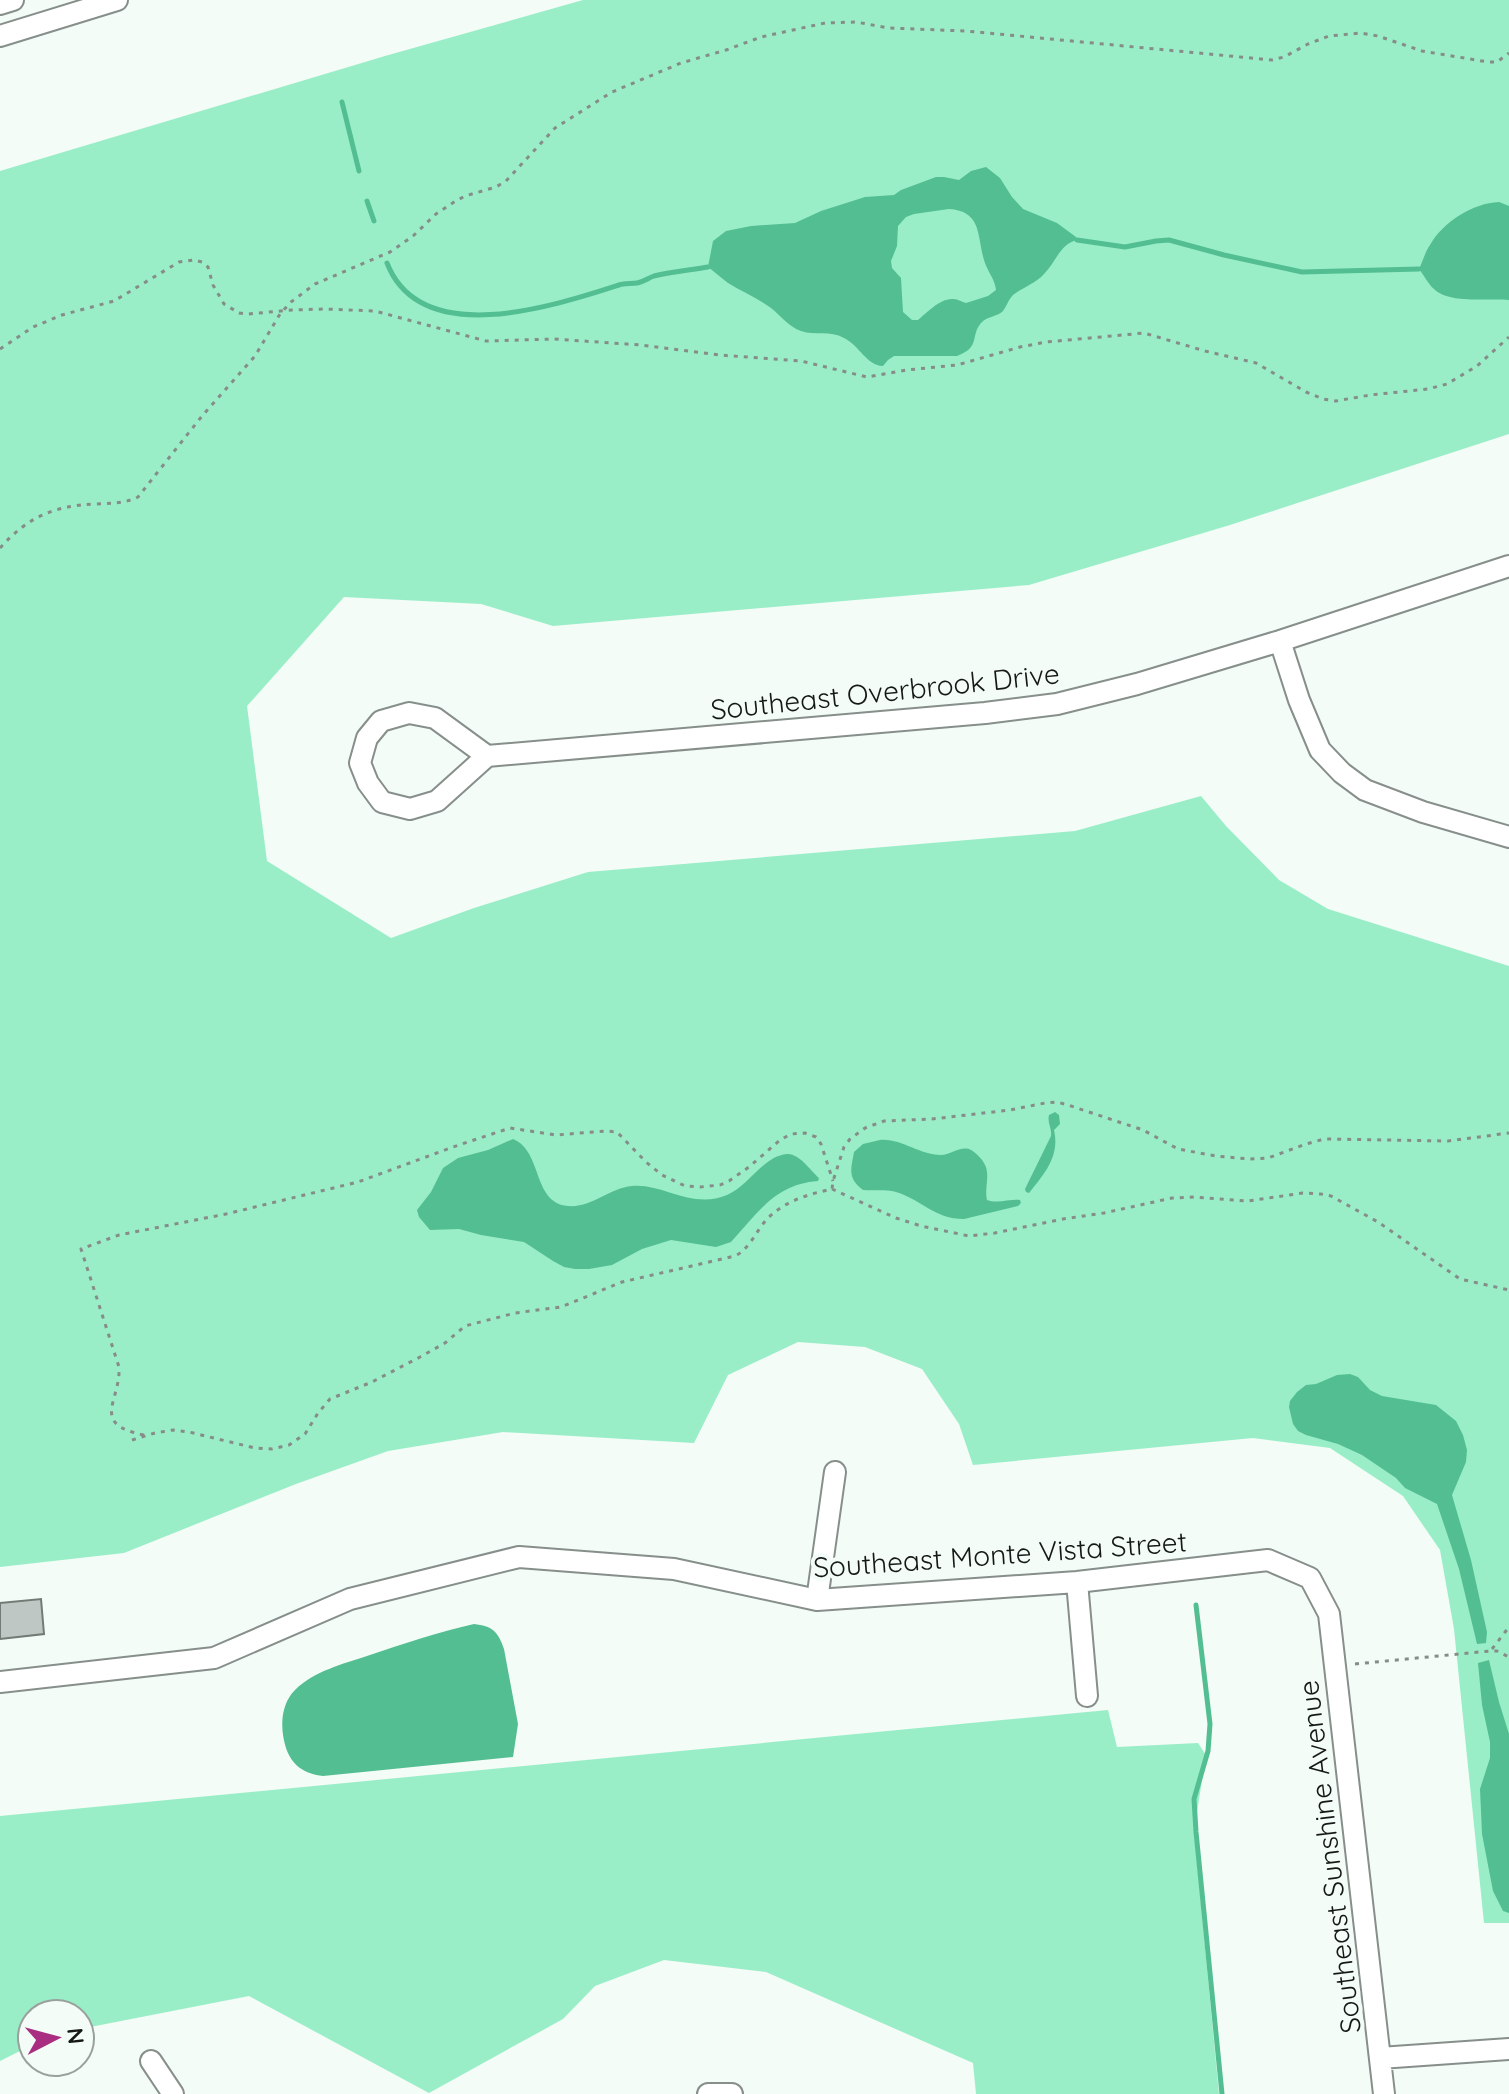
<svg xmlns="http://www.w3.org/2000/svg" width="1509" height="2094" viewBox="0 0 1509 2094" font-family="Quicksand,sans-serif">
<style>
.green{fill:#99eec7}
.water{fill:#53be92;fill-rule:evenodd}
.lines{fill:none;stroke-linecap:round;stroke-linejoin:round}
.stream{stroke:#53be92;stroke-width:5}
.building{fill:#bec7c3;stroke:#737b76;stroke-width:2}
.street-casing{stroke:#878f8b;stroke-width:24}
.path{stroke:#868d89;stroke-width:3;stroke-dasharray:4 6;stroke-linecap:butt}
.street{stroke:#fff;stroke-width:20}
.labels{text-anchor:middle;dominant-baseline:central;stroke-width:8;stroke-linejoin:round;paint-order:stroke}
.street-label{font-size:28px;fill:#151816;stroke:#f3fcf7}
</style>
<rect width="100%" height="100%" fill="#f3fcf7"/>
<path class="green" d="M 583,0 L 1509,0 L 1509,434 L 1230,525 L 1029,585 L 553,626 L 481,604 L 344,597 L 247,706 L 267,861 L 391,938 L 474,908 L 588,872 L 1075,831 L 1201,796 L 1226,826 L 1279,880 L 1328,909 L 1509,966 L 1509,1923 L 1484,1923 L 1454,1629 L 1440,1550 L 1403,1496 L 1330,1448 L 1253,1438 L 973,1465 L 959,1424 L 922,1369 L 865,1347 L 798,1342 L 728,1375 L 694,1443 L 503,1432 L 388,1451 L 296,1484 L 124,1553 L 0,1567 L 0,171 L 385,56 Z
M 1108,1710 L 1117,1747 L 1198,1743 L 1206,1755 L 1194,1831 L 1219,2094 L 976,2094 L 973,2063 L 766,1972 L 664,1960 L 595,1986 L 563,2019 L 429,2093 L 249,1996 L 80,2029 L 80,2014 L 32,2014 L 32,2045 L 0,2061 L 0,1816 Z"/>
<path class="water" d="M 986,167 L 1000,178 L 1012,197 L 1023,209 L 1057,223 L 1076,237 L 1077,240 C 1060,244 1056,262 1044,274 C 1035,284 1023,287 1013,295 C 1008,300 1007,306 1003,311 C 997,317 987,316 981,323 C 970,336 981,347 957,356 L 894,356 L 888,360 L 883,366 C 867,366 859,345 844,338 C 830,330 815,336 801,331 C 789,327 781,316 771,308 C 758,298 742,292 728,283 C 721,278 715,272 708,267 L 713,241 L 726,231 L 751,226 L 795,223 L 821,211 L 865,197 L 894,195 L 901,190 L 936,177 L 944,177 L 959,180 L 971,171 ZM 949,209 C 982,211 977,236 984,260 C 987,271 995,279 996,290 L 988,296 L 966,303 C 962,302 958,299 953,299 C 941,298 926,313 918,320 L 912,320 L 903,312 L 901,278 L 892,268 L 891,261 L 897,246 L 898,226 L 906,217 L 914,214 Z
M 1499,202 L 1509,206 L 1509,300 C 1488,298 1449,304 1434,289 C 1428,284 1424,275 1419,269 C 1423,261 1425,252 1430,245 C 1443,222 1473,203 1499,202 Z
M 1055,1112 L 1059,1115 L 1060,1124 L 1054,1130 C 1060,1156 1045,1173 1029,1193 L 1026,1192 L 1025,1189 L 1051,1136 C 1052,1128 1047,1123 1049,1115 Z
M 513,1139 C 543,1151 532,1203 568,1206 C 592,1208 609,1188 632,1186 C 663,1183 692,1210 727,1195 C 749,1186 763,1156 787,1154 C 799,1153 811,1171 819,1178 L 818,1181 C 775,1184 758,1213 731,1242 L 716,1247 L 671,1240 L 642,1249 L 612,1265 L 589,1269 L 575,1269 L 564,1267 L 553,1261 L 524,1242 L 481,1235 L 459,1229 L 430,1230 L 419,1217 L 417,1210 L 431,1192 L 443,1168 L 458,1158 L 488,1150 Z
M 880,1140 C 901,1138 919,1155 941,1155 C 950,1155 962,1145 971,1150 C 975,1152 982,1159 984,1163 C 991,1174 984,1188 987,1200 C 998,1204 1009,1199 1020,1200 L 1021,1203 L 1018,1206 L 964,1219 C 934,1219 922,1200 896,1192 C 885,1189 874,1191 863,1190 C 847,1178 851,1169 854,1152 L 863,1144 Z
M 1350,1374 L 1358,1377 L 1370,1390 L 1382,1396 L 1436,1405 L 1456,1421 L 1463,1435 L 1467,1450 L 1466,1462 L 1452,1495 L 1471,1560 L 1487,1632 L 1486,1643 L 1477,1644 L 1459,1569 L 1437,1504 L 1405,1488 L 1396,1478 L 1362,1455 L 1338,1444 L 1306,1435 L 1298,1431 L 1293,1424 L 1289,1407 L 1290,1401 L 1297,1392 L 1306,1385 L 1316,1384 L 1337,1375 Z
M 474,1624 C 492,1626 498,1631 504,1649 L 518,1724 L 513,1757 L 323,1776 C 305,1774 292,1766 286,1748 C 280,1729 280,1705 295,1690 C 314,1671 343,1664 367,1656 C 403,1644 438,1632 474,1624 Z
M 1489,1660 L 1499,1702 L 1509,1734 L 1509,1913 L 1503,1911 L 1493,1891 L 1482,1834 L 1480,1789 L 1490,1758 L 1490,1742 L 1482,1705 L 1478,1663 Z"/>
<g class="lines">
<path class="stream" d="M 342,102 L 359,171
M 367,201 L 374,221
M 1077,240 L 1125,247 L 1156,241 L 1169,240 L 1224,255 L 1302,272 L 1419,269
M 387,263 C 421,350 554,306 619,285 C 625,283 631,284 637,283 C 644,282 648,278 654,276 C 671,272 690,270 708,267
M 1196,1605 L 1210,1724 L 1208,1751 L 1194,1799 L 1196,1832 L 1222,2094"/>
</g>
<path class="building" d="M 41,1599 L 44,1634 L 0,1639 L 0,1603 Z"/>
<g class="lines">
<defs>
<path id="street" d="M 0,4 L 13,0
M 0,36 L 117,0
M 1280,641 L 1299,700 L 1320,750 L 1342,773 L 1365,790 L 1423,812 L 1509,837
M 487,756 L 435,718 L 409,713 L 381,721 L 367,738 L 360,763 L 368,783 L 382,802 L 410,809 L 437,801 L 487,756 L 985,713 L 1057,704 L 1137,684 L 1280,641 L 1509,566
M 1077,1582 L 1087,1696
M 817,1600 L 835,1472
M 0,1682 L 214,1658 L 350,1599 L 519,1557 L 674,1569 L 817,1600 L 1077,1582 L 1268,1560 L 1310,1578 L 1329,1614 L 1384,2094
M 1380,2058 L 1509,2049
M 151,2061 L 173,2094
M 708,2094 L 732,2094"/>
</defs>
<use href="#street" class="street-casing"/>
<path class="path" d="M 0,349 L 33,327 L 62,315 L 114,301 L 179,262 L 194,260 L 202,262 L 208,267 L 213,285 L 224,304 L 239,313 L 248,314 L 292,310 L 324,309 L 375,311 L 486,341 L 554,339 L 641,345 L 719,355 L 801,361 L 867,377 L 907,370 L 957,365 L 1020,347 L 1046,342 L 1144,333 L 1205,351 L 1256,363 L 1306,392 L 1323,399 L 1336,401 L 1370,395 L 1428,389 L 1447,384 L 1477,366 L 1509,337
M 0,548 C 28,517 53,506 95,504 C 110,503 124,504 138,497 L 202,416 L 255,356 L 280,314 L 291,302 L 315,284 L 390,252 L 413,236 L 436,214 L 454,202 L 465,196 L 496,187 L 506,181 L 555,128 L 612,92 L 681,63 L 726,50 L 761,37 L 825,23 L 856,22 L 889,28 L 966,31 L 1272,60 L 1284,57 L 1308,44 L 1329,36 L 1361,33 L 1378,36 L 1422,51 L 1488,62 L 1497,62 L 1509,53
M 832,1189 L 896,1218 L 921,1226 L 969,1236 L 995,1233 L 1063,1219 L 1104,1213 L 1172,1198 L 1194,1197 L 1248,1201 L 1303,1193 L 1321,1194 L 1331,1196 L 1378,1222 L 1460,1279 L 1509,1290
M 144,1435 C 89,1424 121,1401 119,1367 L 81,1249 L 119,1235 L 226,1214 L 358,1182 L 453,1147 L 510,1128 L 556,1135 L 606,1131 L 617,1132 L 646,1162 L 662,1175 L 685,1186 L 700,1187 L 720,1185 L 729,1181 L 749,1167 L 780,1140 L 791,1134 L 805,1133 L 816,1137 L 821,1144 L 833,1181
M 132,1440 L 155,1433 L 173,1430 L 189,1432 L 255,1448 L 272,1449 L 289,1445 L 305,1434 L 318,1413 L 330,1399 L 372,1382 L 420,1357 L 445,1343 L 465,1326 L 515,1313 L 561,1307 L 622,1282 L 735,1256 C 747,1250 753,1238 760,1228 C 777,1203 805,1195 832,1189 L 833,1181 L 844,1147 L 850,1139 L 865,1128 L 884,1121 L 932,1119 L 1010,1110 L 1045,1103 L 1057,1102 L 1068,1105 L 1143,1130 L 1178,1149 L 1216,1156 L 1249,1159 L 1268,1158 L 1306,1144 L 1324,1139 L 1448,1141 L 1509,1133
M 1492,1649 L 1509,1627
M 1355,1664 L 1490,1651 L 1497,1651 L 1509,1657"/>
<use href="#street" class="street"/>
</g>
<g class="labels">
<g class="street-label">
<text transform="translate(885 691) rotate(-6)">Southeast Overbrook Drive</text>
<text transform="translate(1000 1554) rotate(-4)">Southeast Monte Vista Street</text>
<text transform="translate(1329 1857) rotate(-97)">Southeast Sunshine Avenue</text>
</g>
</g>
<g transform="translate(56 2038) rotate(84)"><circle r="38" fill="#f3fcf7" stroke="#9aa19d" stroke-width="2"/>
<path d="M0-6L14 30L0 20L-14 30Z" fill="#a92e82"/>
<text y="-12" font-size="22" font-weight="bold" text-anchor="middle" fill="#151816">N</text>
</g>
</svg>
